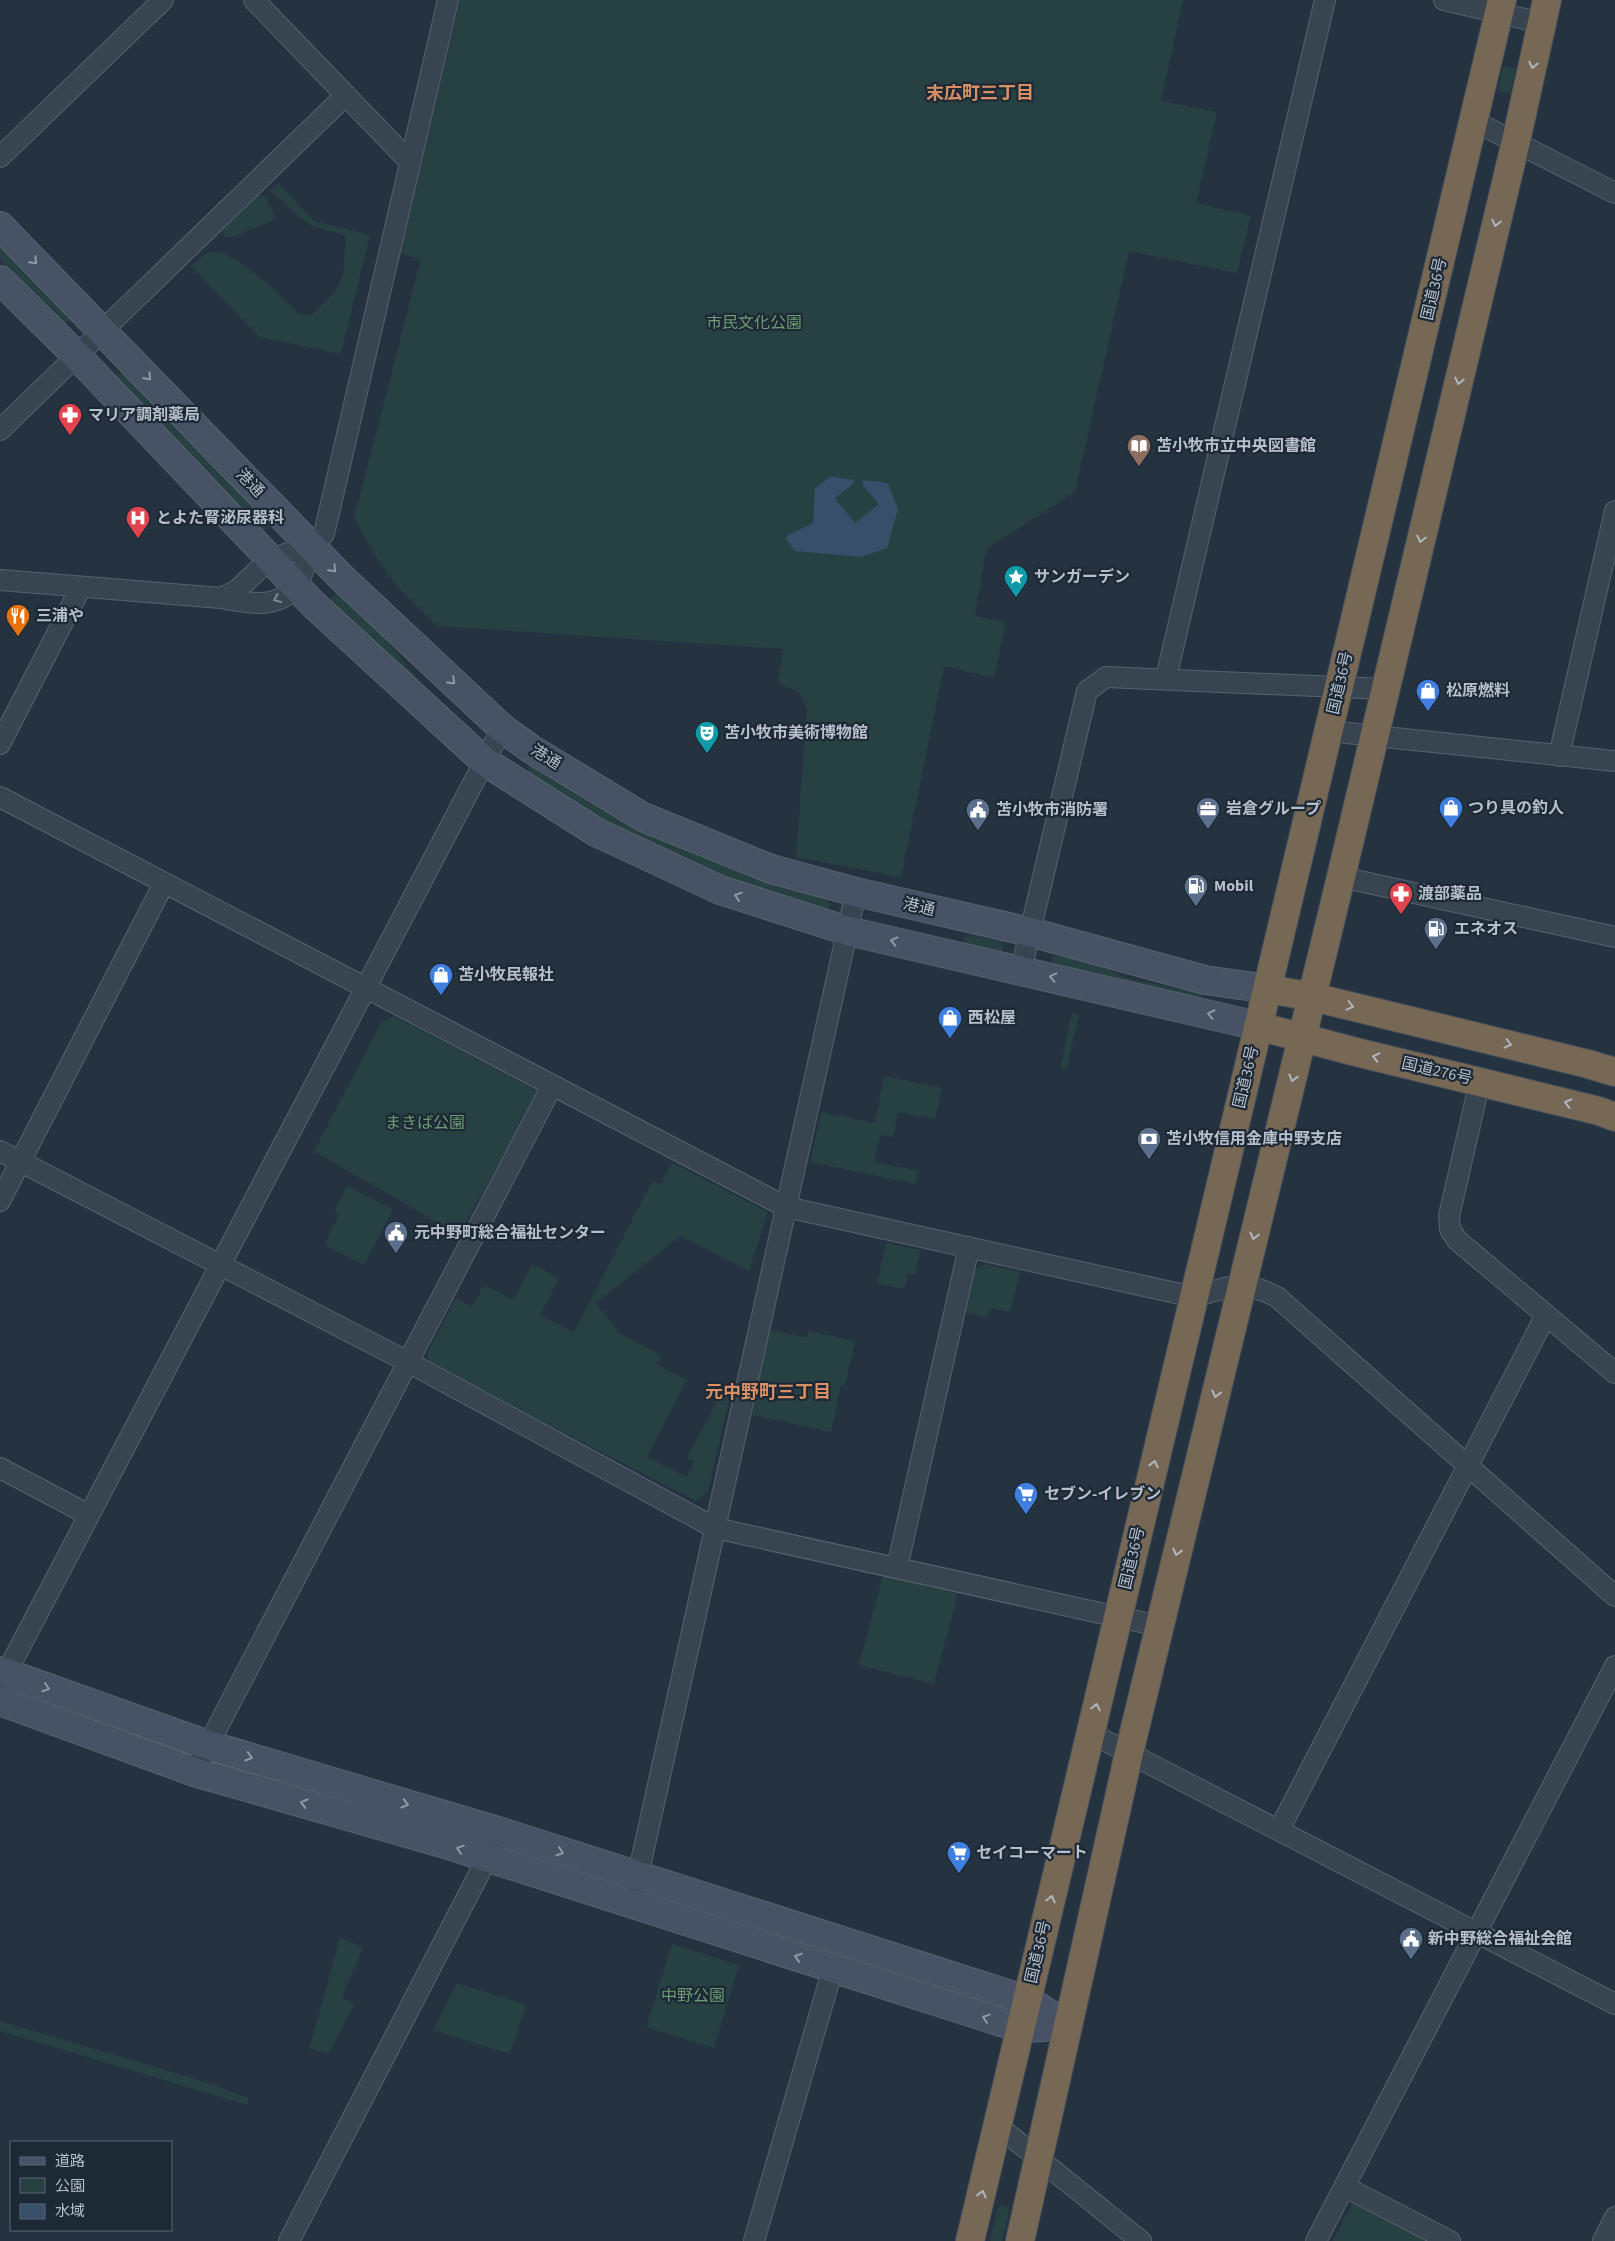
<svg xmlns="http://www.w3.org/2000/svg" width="1615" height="2241" viewBox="0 0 1615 2241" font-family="'Source Sans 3','Noto Sans JP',sans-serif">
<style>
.green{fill:#274042}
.water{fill:#384f69}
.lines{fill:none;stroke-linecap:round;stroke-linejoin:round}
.street-casing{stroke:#57626e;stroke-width:22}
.secondary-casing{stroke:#57626e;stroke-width:30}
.highway-casing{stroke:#444f5b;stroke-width:30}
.street{stroke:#394451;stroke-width:20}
.secondary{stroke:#475364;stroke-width:28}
.highway{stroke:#776856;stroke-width:28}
.oneway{stroke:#b0b6bf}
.oneway2{stroke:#8f99a7}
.oneway3{stroke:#7e8894}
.labels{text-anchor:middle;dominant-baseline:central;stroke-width:4.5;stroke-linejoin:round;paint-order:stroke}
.street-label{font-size:16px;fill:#b6bfcb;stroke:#1e2936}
.park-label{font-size:16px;fill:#6c9d74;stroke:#1e2936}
.poi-label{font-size:16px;font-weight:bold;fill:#b6bfcb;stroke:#1e2936;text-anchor:start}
.neighbourhood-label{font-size:18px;font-weight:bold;fill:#d88f63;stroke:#1e2936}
</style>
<rect width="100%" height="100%" fill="#253341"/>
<path class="green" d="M 460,0 L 1183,0 L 1161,101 L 1217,112 L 1196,203 L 1251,216 L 1237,273 L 1129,251 L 1075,492 L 986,549 L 975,616 L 1006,622 L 994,678 L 944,666 L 901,877 L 796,857 L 807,709 L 799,692 L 778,683 L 783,649 L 437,626 L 397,587 L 374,554 L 354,518 L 421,259 L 400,254 Z
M 1503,66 L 1516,68 L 1510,93 L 1498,91 Z
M 278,183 L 314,221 L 370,235 L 341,354 L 259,337 L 191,266 C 198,260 205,251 214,252 C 240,253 280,297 299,314 L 311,315 L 337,289 L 343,273 L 346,236 L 312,226 L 298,216 L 270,190 Z
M 259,195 L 265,197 L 275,216 L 272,221 L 232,237 L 224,237 L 223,230 Z
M 0,240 L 71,316 L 67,323 L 59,322 L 0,260 Z
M 124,371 L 268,521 L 269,528 L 262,531 L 117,378 L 117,375 Z
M 339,590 L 392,647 L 430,695 L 463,722 L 459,728 L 328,601 Z
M 533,764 L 760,879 L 826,899 L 831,905 L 827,912 L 755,891 L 636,841 L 527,775 L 529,766 Z
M 970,935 L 1000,941 L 1003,943 L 1003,950 L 1001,952 L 965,945 L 964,938 Z
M 1056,955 L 1091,962 L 1127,978 L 1201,994 L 1200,1001 L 1053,967 L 1052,958 Z
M 1072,1013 L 1079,1014 L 1067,1069 L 1060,1068 Z
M 393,1016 L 539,1091 L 459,1235 L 314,1151 L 381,1023 Z
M 884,1076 L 942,1088 L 935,1119 L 898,1112 L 893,1137 L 880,1135 L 874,1162 L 918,1171 L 915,1184 L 810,1162 L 821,1112 L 875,1123 Z
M 672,1163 L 768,1212 L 749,1271 L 680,1236 L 596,1303 L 619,1333 L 661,1355 L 656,1364 L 687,1380 L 647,1457 L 687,1477 L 694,1462 L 687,1458 L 724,1387 L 731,1391 L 708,1491 L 696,1501 L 431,1364 L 427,1353 L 456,1298 L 472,1307 L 484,1285 L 513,1300 L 532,1264 L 559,1278 L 540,1315 L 574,1332 L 653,1180 L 661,1184 Z
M 347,1186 L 393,1209 L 364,1265 L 324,1245 L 339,1215 L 334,1212 Z
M 886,1243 L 920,1250 L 915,1275 L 908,1273 L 905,1289 L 877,1284 Z
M 985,1264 L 1020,1272 L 1010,1312 L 990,1308 L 987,1318 L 964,1312 L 975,1269 Z
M 767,1329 L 807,1338 L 808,1331 L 855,1341 L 845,1386 L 841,1385 L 831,1432 L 748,1414 Z
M 883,1575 L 958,1594 L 934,1684 L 859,1665 Z
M 340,1938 L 363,1947 L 342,1998 L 355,2003 L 329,2053 L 309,2049 Z
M 672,1944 L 739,1965 L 714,2048 L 646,2027 Z
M 457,1983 L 526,2005 L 510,2054 L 433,2030 Z
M 0,2021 L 196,2079 L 249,2098 L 247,2105 L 0,2031 Z
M 1353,2202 L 1432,2241 L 1333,2241 Z
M 1003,2205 L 1009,2209 L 1009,2212 L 1002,2241 L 990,2241 L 997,2210 Z"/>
<path class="water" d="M 831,476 L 854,480 L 853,484 L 835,498 L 855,523 L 879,504 L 862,484 L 863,480 L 888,483 L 898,509 L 887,548 L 861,557 L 795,551 L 786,539 L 788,535 L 813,523 L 815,488 Z"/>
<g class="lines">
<defs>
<path id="street" d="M 254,0 L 410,162
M 1444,0 L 1542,23
M 1474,121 L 1615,193
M 0,157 L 163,0
M 0,430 L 346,95
M 0,580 L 221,598 C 247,603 276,610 296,587 C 303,578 306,557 310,546
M 221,598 L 237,590 L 270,559 L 310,546 L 324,534 L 448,0
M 1166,678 L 1325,0
M 1328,731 L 1615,761
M 0,744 L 81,587
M 1559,756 L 1615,511
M 0,797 L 786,1207 L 1194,1297 C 1231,1287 1241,1278 1277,1297 L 1615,1596
M 1341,877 L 1615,937
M 1021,970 L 1087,691 L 1106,677 L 1385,689
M 1480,1081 L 1449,1216 L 1450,1229 L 1457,1240 L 1615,1373
M 0,1151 L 408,1362 L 715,1528 L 1159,1626
M 0,1201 L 164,883
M 0,1468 L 89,1515
M 897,1568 L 969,1247
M 0,1685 L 502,728
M 1090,1733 L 1615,2004
M 194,1772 L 552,1086
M 1279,1830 L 1546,1315
M 635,1889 L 856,892
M 998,2126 L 1141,2241
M 1345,2187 L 1450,2241
M 289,2241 L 494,1845
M 754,2241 L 833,1968
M 1316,2241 L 1615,1666
M 1603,2241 L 1615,2217"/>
<path id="secondary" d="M 0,226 L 342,578 L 502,728 L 531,749 L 643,817 L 771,869 L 856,892 L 1030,932 L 1205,980 L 1268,989
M 0,280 L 76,355 L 314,605 L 484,761 L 596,832 L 720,890 L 848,931 L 1258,1026
M 0,1671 L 208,1745 L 501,1832 L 1027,2000 L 1068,2026
M 0,1701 L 194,1772 L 442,1843 L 1020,2028 L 1044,2027"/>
<path id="highway" d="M 1268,989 L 1313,997 L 1588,1064 L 1615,1072
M 1258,1026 L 1356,1052 L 1599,1111 L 1615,1117
M 970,2241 L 1502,0
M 1020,2241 L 1129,1753 L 1341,877 L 1516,141 L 1547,0"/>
</defs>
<use href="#street" class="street-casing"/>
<use href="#secondary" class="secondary-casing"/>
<use href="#highway" class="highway-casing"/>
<use href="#street" class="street"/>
<use href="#secondary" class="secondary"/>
<use href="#highway" class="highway"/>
</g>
<defs><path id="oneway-chevron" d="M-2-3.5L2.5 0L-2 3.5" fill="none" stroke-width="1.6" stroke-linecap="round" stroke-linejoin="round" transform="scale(1.25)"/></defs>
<g class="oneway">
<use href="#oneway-chevron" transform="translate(1533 65) rotate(102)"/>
<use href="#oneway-chevron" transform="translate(1496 223) rotate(103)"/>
<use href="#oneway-chevron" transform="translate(1459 381) rotate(103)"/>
<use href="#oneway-chevron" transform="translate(1421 539) rotate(103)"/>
<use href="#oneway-chevron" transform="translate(1350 1006) rotate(14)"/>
<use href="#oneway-chevron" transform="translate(1508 1044) rotate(14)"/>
<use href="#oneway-chevron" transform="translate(1376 1057) rotate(-167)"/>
<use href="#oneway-chevron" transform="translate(1293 1078) rotate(104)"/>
<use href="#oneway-chevron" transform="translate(1568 1103) rotate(-166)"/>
<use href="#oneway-chevron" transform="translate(1254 1236) rotate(104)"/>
<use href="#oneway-chevron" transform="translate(1216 1394) rotate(104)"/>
<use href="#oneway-chevron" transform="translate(1154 1464) rotate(-77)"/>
<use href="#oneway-chevron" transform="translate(1177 1552) rotate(104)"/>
<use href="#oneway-chevron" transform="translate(1096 1707) rotate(-77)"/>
<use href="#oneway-chevron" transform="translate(1051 1899) rotate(-77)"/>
<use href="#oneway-chevron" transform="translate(982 2194) rotate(-76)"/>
</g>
<g class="oneway2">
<use href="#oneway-chevron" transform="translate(34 261) rotate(46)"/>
<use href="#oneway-chevron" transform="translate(148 377) rotate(46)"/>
<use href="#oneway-chevron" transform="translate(333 569) rotate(46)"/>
<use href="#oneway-chevron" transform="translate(452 681) rotate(43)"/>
<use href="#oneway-chevron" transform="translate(738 896) rotate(-162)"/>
<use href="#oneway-chevron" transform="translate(894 941) rotate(-167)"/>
<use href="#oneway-chevron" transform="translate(1053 977) rotate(-167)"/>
<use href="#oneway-chevron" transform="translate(1211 1014) rotate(-167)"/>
<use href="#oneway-chevron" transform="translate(46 1688) rotate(19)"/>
<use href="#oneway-chevron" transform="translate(249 1757) rotate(16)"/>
<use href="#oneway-chevron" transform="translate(304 1803) rotate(-164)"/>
<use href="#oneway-chevron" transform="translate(405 1804) rotate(16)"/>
<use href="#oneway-chevron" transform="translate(460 1849) rotate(-162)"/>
<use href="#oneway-chevron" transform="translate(560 1852) rotate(18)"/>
<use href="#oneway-chevron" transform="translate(798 1957) rotate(-162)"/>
<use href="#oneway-chevron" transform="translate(986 2018) rotate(-162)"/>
</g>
<use class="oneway3" href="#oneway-chevron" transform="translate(277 599) rotate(156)"/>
<defs>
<symbol id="pharmacy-pin" viewBox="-11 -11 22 30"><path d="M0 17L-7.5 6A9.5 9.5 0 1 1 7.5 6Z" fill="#e0444e" stroke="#1e2936"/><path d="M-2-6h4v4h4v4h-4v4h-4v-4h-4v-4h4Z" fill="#fff"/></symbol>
<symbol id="library-pin" viewBox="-11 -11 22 30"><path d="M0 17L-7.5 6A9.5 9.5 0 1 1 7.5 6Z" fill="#8d6e63" stroke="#1e2936"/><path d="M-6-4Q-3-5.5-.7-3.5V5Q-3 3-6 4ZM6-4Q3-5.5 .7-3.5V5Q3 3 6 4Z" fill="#fff"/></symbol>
<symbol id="hospital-pin" viewBox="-11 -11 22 30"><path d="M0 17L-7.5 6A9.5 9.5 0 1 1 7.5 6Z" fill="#e0444e" stroke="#1e2936"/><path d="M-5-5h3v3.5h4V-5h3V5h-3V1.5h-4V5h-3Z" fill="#fff"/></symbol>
<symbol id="sight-pin" viewBox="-11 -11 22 30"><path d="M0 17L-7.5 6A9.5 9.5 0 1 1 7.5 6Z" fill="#0f9aa8" stroke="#1e2936"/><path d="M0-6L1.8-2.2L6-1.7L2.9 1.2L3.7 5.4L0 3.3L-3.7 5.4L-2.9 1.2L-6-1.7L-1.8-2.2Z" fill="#fff"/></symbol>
<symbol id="restaurant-pin" viewBox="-11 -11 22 30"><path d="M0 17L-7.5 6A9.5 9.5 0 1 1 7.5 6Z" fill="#e8710a" stroke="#1e2936"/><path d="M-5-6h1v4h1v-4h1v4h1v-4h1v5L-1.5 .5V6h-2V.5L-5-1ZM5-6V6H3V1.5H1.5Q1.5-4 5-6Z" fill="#fff"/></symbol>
<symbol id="shop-pin" viewBox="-11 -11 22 30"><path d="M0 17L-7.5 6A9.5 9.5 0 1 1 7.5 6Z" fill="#3f7fe0" stroke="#1e2936"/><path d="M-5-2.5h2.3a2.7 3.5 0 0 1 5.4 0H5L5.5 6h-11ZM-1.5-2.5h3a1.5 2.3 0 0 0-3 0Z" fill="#fff"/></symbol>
<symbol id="theatre-pin" viewBox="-11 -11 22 30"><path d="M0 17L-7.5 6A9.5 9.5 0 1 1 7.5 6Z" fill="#0f9aa8" stroke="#1e2936"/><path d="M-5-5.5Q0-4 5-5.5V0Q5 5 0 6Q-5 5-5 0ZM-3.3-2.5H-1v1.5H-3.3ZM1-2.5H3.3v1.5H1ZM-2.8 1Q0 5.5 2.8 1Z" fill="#fff"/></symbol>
<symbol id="office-pin" viewBox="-11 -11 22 30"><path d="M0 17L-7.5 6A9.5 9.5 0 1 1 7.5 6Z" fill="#5c6f8a" stroke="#1e2936"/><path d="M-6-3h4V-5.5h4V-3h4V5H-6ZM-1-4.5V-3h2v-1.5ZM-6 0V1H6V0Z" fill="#fff"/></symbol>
<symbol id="civic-pin" viewBox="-11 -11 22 30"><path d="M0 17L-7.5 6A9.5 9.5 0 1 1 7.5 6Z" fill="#5c6f8a" stroke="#1e2936"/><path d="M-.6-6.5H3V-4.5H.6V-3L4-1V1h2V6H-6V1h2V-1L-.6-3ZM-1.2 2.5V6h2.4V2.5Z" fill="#fff"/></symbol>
<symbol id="fuel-pin" viewBox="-11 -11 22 30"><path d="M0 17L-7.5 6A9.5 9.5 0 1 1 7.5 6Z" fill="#5c6f8a" stroke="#1e2936"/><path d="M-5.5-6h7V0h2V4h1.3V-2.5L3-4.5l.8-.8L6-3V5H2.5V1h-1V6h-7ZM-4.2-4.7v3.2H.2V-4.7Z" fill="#fff"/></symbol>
<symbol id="bank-pin" viewBox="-11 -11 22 30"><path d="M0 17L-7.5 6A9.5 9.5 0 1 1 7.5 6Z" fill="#5c6f8a" stroke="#1e2936"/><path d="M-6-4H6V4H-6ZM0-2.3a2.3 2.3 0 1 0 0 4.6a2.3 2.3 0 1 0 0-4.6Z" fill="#fff"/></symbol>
<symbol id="supermarket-pin" viewBox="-11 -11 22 30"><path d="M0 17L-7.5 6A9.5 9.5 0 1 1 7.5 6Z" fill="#3f7fe0" stroke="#1e2936"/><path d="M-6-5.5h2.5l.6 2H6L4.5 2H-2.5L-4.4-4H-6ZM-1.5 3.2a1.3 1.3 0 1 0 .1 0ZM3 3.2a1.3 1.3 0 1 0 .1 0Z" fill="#fff"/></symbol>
</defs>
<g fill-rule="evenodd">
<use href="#pharmacy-pin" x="56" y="401" width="28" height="38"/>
<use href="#library-pin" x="1125" y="432" width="28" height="38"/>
<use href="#hospital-pin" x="124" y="504" width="28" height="38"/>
<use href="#sight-pin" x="1002" y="563" width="28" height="38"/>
<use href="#restaurant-pin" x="4" y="602" width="28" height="38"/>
<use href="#shop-pin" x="1414" y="677" width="28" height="38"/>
<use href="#theatre-pin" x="693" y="719" width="28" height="38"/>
<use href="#shop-pin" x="1437" y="794" width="28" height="38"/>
<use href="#office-pin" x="1194" y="795" width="28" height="38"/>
<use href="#civic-pin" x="964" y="796" width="28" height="38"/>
<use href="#fuel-pin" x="1182" y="872" width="28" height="38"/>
<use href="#pharmacy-pin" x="1387" y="880" width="28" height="38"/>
<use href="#fuel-pin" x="1422" y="915" width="28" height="38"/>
<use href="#shop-pin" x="427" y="961" width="28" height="38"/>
<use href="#shop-pin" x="936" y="1004" width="28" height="38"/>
<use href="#bank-pin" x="1135" y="1125" width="28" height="38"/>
<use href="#civic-pin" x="382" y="1219" width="28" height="38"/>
<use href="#supermarket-pin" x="1012" y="1480" width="28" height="38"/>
<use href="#supermarket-pin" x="945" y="1839" width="28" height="38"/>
<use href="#civic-pin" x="1397" y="1925" width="28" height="38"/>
</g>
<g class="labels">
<g class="street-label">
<text transform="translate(1434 289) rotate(-77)">国道36号</text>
<text transform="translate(250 483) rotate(46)">港通</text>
<text transform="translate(1340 683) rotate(-77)">国道36号</text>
<text transform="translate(546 757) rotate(32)">港通</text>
<text transform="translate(919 907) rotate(13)">港通</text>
<text transform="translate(1437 1071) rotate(13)">国道276号</text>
<text transform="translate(1246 1077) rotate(-77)">国道36号</text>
<text transform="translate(1132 1558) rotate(-77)">国道36号</text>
<text transform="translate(1038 1952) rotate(-77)">国道36号</text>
</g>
<g class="park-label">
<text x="754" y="323">市民文化公園</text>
<text x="425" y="1123">まきば公園</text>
<text x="693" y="1996">中野公園</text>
</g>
<g class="poi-label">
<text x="88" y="415">マリア調剤薬局</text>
<text x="1156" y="446">苫小牧市立中央図書館</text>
<text x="156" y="518">とよた腎泌尿器科</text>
<text x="1034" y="577">サンガーデン</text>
<text x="36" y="616">三浦や</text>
<text x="1446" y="691">松原燃料</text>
<text x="724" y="733">苫小牧市美術博物館</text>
<text x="1468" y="808">つり具の釣人</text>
<text x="1226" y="809">岩倉グループ</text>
<text x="996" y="810">苫小牧市消防署</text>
<text x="1214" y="886">Mobil</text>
<text x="1418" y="894">渡部薬品</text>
<text x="1454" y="929">エネオス</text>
<text x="458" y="975">苫小牧民報社</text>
<text x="968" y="1018">西松屋</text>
<text x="1166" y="1139">苫小牧信用金庫中野支店</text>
<text x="414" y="1233">元中野町総合福祉センター</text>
<text x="1044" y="1494">セブン-イレブン</text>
<text x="976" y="1853">セイコーマート</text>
<text x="1428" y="1939">新中野総合福祉会館</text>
</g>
<g class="neighbourhood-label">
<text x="980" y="93">末広町三丁目</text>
<text x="768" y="1392">元中野町三丁目</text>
</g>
</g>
<rect x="10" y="2141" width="162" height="90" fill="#1e2936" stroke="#5b6572"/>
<rect x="20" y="2157" width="25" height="8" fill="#475364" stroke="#5b6572"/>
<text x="55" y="2166" font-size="15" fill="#b6bfcb">道路</text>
<rect x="20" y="2178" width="25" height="15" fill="#274042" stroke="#5b6572"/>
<text x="55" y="2191" font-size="15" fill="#b6bfcb">公園</text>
<rect x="20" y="2204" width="25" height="15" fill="#384f69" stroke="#5b6572"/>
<text x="55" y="2216" font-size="15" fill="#b6bfcb">水域</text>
</svg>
